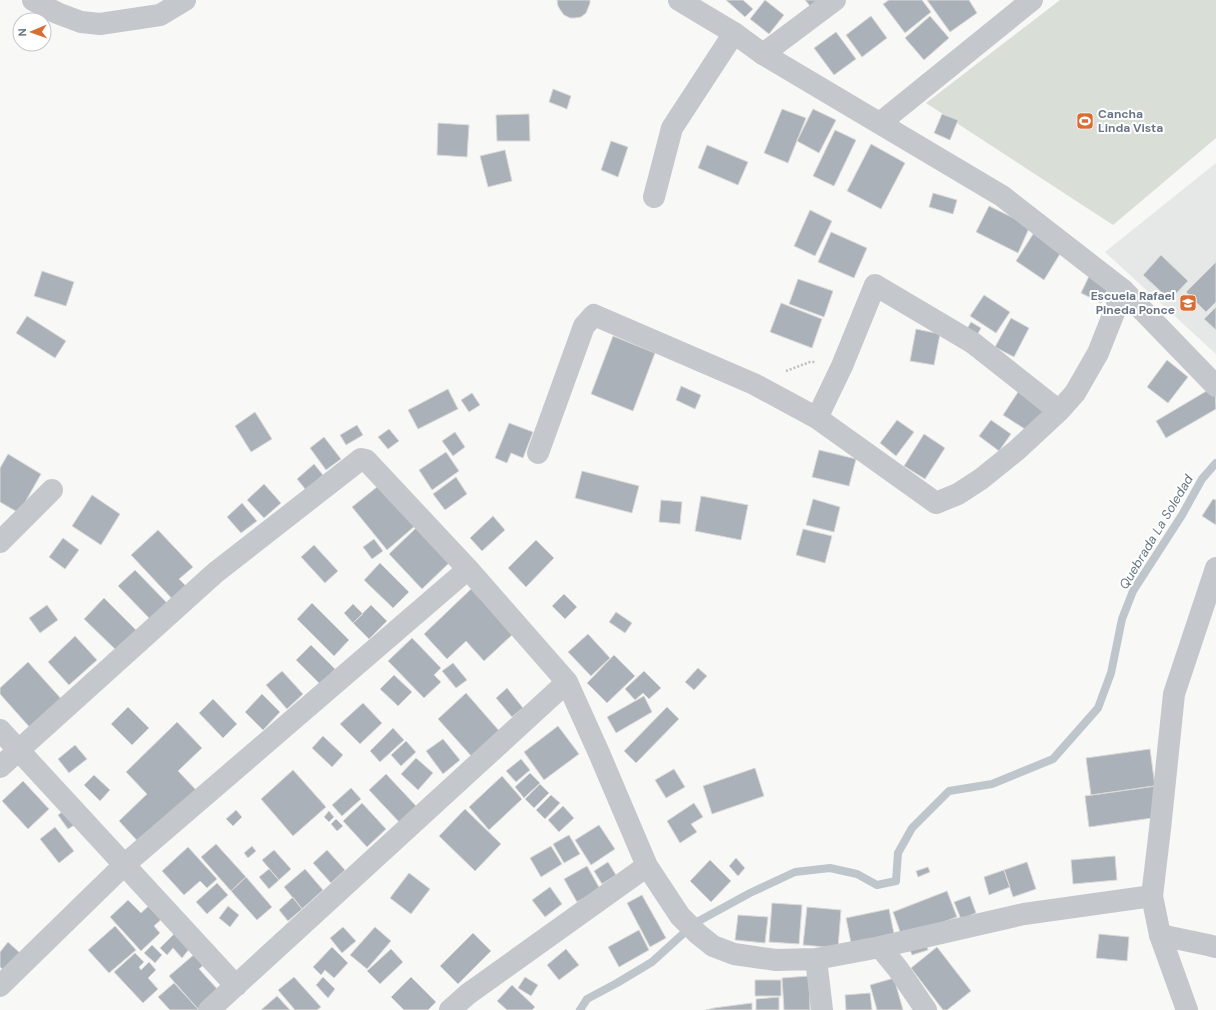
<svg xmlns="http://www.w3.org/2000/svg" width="1216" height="1010" viewBox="0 0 1216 1010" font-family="'DM Sans',sans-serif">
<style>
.built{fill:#e6e7e7}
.green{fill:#d9dfd7}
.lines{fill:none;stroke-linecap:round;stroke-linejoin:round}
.stream{stroke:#bec6cc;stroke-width:8}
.building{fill:#abb1b8;stroke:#dadad8}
.path{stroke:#bcbec1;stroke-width:2.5;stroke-dasharray:2 2;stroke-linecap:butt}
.minor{stroke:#c4c7cb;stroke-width:22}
.tertiary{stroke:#c4c7cb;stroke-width:22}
.labels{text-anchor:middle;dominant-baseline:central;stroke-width:4;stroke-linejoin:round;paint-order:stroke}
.poi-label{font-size:12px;font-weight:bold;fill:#697585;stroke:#fff;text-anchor:start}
.water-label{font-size:13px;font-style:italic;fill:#657680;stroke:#fff}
</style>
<rect width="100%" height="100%" fill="#f8f8f6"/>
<path class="built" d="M 1216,163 L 1216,354 L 1105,252 Z"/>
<path class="green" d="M 1060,0 L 1216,0 L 1216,138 L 1113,225 L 926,103 Z"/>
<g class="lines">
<path class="stream" d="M 580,1010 L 587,999 L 617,983 L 652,962 L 695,923 L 750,893 L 795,872 L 830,868 L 857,874 L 877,885 L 896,881 L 898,853 L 912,828 L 949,791 L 992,784 L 1053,759 L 1098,708 L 1111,673 L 1122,619 L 1133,591 L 1182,515 L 1202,479 L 1216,463"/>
</g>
<path class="building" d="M 557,0 L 590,0 L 590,3 L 586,13 L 581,17 L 575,18 L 570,18 L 564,15 L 561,11 L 558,6 Z
M 726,0 L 743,0 L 753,9 L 745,17 Z
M 765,0 L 784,15 L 769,34 L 750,19 Z
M 805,0 L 818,0 L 810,6 Z
M 889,0 L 922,0 L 931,12 L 905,33 L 883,4 Z
M 927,0 L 969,0 L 977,13 L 950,32 Z
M 871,16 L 887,38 L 862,57 L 846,35 Z
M 930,16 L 949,38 L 924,60 L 905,38 Z
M 836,32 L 856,59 L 834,75 L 814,48 Z
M 553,89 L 571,96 L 567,109 L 549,102 Z
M 782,109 L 806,118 L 788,163 L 764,153 Z
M 813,109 L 836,120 L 819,153 L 797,141 Z
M 529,114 L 530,141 L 497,141 L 496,115 Z
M 942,114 L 958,120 L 950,140 L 934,133 Z
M 438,123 L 469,125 L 467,157 L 437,155 Z
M 835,130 L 856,140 L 834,186 L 813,176 Z
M 611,141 L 628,147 L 618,177 L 601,170 Z
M 871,144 L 905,163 L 881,209 L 847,191 Z
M 707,145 L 748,162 L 738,185 L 698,168 Z
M 505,150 L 512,181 L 488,187 L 480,156 Z
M 933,193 L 957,200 L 953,214 L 929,207 Z
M 989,206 L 1030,226 L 1018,253 L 976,232 Z
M 810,210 L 832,221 L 815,256 L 794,246 Z
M 1035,231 L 1063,249 L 1044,280 L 1016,261 Z
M 831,232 L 867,248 L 854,278 L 818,262 Z
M 1161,255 L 1188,281 L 1170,300 L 1143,275 Z
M 1216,262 L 1216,302 L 1206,312 L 1186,292 Z
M 42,271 L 74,282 L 66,306 L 34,296 Z
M 1090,274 L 1110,284 L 1101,303 L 1081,293 Z
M 798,279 L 833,291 L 824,317 L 789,304 Z
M 984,295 L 1010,312 L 996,333 L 970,316 Z
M 781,303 L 822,319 L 812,348 L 770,332 Z
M 1216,307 L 1216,330 L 1204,319 Z
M 27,316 L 66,341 L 55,358 L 16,333 Z
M 1011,318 L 1029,328 L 1014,357 L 995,347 Z
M 971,322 L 981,328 L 976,337 L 965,332 Z
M 916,329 L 940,334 L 934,365 L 910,361 Z
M 613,336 L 655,353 L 633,411 L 591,394 Z
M 1167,360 L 1188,377 L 1168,403 L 1147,387 Z
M 681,386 L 701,395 L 695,409 L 676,400 Z
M 1215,386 L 1216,409 L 1166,438 L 1156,421 Z
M 448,389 L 458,409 L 418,429 L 408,410 Z
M 1020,389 L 1048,408 L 1031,433 L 1003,415 Z
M 472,393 L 480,405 L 469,412 L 461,400 Z
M 255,412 L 272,439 L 251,452 L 235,426 Z
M 897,420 L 914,432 L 896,456 L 880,443 Z
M 991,420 L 1011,434 L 999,451 L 979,436 Z
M 509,423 L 533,432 L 523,458 L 511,453 L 507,463 L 495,458 Z
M 357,425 L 363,435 L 346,445 L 340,435 Z
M 389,429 L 399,441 L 388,449 L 378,437 Z
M 455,432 L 465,447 L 453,456 L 442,441 Z
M 924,434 L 945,448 L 925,479 L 904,466 Z
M 324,437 L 341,459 L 326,470 L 310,448 Z
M 819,450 L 856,459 L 849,486 L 812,477 Z
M 446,452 L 459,471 L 432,490 L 419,470 Z
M 8,454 L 41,474 L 19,513 L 0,502 L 0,468 Z
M 314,464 L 323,475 L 306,490 L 297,479 Z
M 582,471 L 639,486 L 632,513 L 575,498 Z
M 456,477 L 467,494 L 445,510 L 433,494 Z
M 382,483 L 416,525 L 387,550 L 352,507 Z
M 264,484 L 281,503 L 264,518 L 247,500 Z
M 92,495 L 120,514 L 101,545 L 72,526 Z
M 701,496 L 748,505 L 741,540 L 695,531 Z
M 813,499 L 840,507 L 834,532 L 806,525 Z
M 1213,499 L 1216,500 L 1216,525 L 1202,516 Z
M 661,500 L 682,502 L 680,524 L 659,522 Z
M 242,503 L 257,521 L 241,533 L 227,517 Z
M 493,516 L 505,530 L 482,551 L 470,538 Z
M 417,527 L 450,562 L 422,589 L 389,554 Z
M 803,529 L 832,536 L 825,563 L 796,555 Z
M 158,530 L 193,567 L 179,579 L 191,591 L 177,604 L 131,555 Z
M 63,538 L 79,550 L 65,569 L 49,557 Z
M 374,539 L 383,551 L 372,559 L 363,547 Z
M 536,540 L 554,558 L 526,587 L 508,568 Z
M 314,545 L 338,571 L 325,583 L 301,557 Z
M 380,563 L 409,592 L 393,608 L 364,580 Z
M 135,570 L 170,606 L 153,622 L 118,586 Z
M 471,589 L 513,634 L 484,661 L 466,641 L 447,659 L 424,634 Z
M 564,594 L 577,607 L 565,619 L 552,606 Z
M 104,598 L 137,631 L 117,651 L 84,619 Z
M 312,603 L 349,640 L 334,656 L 297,619 Z
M 353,604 L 363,614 L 353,623 L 344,613 Z
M 47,605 L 58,620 L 40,633 L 29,618 Z
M 371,605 L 387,621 L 369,639 L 353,623 Z
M 616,612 L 632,623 L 625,633 L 609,622 Z
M 588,634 L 610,658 L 591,676 L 568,652 Z
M 75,636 L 97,660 L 69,685 L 48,662 Z
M 412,638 L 441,668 L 434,675 L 441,682 L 424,698 L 388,661 Z
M 311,645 L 335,669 L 320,684 L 296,660 Z
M 614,655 L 635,676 L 607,703 L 587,683 Z
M 28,662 L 64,702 L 33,731 L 0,694 L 0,688 Z
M 453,663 L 467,680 L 456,688 L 442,671 Z
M 698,668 L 707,676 L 694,690 L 685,682 Z
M 282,671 L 303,694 L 287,709 L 266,685 Z
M 644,671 L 661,688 L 649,699 L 643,693 L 635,700 L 625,689 Z
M 394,675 L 412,692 L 398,706 L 380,689 Z
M 507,688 L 523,708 L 512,717 L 496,698 Z
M 466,693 L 501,733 L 473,758 L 438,719 Z
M 262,694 L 280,712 L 263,730 L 245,712 Z
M 644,696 L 652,712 L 616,733 L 607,717 Z
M 213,699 L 237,724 L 223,738 L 199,713 Z
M 363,703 L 382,723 L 360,744 L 340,724 Z
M 128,707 L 149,728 L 132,745 L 111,724 Z
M 667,707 L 679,719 L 636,763 L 624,751 Z
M 177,722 L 202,748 L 178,771 L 199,793 L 143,847 L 119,821 L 147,794 L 126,772 Z
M 558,726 L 579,754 L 544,780 L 524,752 Z
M 393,728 L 404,740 L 380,762 L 370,751 Z
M 323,736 L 343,755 L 332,767 L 312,748 Z
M 443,739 L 460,760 L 443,774 L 426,751 Z
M 406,741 L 416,752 L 401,766 L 391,755 Z
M 75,745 L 87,759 L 69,773 L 58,759 Z
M 1150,749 L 1155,786 L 1091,795 L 1086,758 Z
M 416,758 L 433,773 L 418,790 L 401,774 Z
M 521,759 L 530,770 L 516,782 L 506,771 Z
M 755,768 L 764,796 L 712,814 L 703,786 Z
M 674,769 L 685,787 L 666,798 L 655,780 Z
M 293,770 L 326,807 L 293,836 L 261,799 Z
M 530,773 L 540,783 L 524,798 L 515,787 Z
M 386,774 L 418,808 L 401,824 L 369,790 Z
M 94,775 L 110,790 L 100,801 L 84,785 Z
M 502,776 L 522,799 L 489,830 L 469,807 Z
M 23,781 L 49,809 L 28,829 L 2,801 Z
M 540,784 L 549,793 L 534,808 L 525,799 Z
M 1155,786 L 1159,817 L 1089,827 L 1085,796 Z
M 351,788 L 361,799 L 342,816 L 332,805 Z
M 551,795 L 560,803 L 545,819 L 536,810 Z
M 362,803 L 386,829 L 367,847 L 343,821 Z
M 694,803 L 703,817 L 691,824 L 697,832 L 680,843 L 667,821 Z
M 563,806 L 574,818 L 559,832 L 548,820 Z
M 66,809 L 76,824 L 68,829 L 58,815 Z
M 465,809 L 501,844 L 475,871 L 439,836 Z
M 236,810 L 242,817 L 233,826 L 226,819 Z
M 329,811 L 334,817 L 329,822 L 324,817 Z
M 336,819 L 343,826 L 337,831 L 331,824 Z
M 599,825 L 615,849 L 591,865 L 575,840 Z
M 55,827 L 74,851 L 59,863 L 40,839 Z
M 569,835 L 580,854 L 564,863 L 553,844 Z
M 216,844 L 246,877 L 231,891 L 201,857 Z
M 252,846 L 256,851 L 248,858 L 244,853 Z
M 551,846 L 562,864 L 541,877 L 530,858 Z
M 188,847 L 217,879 L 207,888 L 200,881 L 184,895 L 162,871 Z
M 274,850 L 291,869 L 279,880 L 262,860 Z
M 327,850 L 345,870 L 331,883 L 313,863 Z
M 1115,856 L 1117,880 L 1073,884 L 1071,860 Z
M 736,858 L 745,868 L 738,876 L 729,866 Z
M 710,860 L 731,881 L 711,902 L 690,881 Z
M 608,862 L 616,875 L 602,884 L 594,871 Z
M 1027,862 L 1036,889 L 1013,897 L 1004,870 Z
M 587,866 L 600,889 L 577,902 L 564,879 Z
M 928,867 L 930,872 L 918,877 L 916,871 Z
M 269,869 L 279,880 L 269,889 L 259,877 Z
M 305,869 L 323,890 L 302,909 L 284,887 Z
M 1004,870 L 1010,887 L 989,895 L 984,877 Z
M 409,873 L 430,889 L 411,914 L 390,898 Z
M 246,877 L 272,907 L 257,920 L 231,891 Z
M 217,883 L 228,895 L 207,914 L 196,902 Z
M 550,887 L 562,904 L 545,917 L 532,900 Z
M 947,891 L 957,917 L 902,937 L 893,912 Z
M 642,895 L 666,938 L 650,947 L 627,903 Z
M 970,896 L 976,913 L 961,919 L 954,902 Z
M 293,897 L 302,909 L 288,921 L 279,910 Z
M 128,900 L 141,913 L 153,902 L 165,916 L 154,926 L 160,933 L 141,951 L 110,917 Z
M 772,903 L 802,905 L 799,944 L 769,942 Z
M 228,906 L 239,915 L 230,927 L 219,918 Z
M 807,907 L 841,910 L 838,948 L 803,945 Z
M 889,909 L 894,934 L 851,943 L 846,918 Z
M 738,915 L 768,917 L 765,943 L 735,940 Z
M 115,926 L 136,950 L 109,973 L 88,950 Z
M 343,927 L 356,941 L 342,953 L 330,938 Z
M 375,927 L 391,941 L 367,969 L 350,955 Z
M 639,930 L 649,950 L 619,967 L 608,947 Z
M 175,933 L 190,948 L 182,958 L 173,948 L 167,955 L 160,948 Z
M 473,933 L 491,951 L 458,984 L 440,966 Z
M 1099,934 L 1129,937 L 1127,961 L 1096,958 Z
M 8,942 L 21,954 L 5,971 L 0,967 L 0,952 Z
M 926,944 L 928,950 L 912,955 L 910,950 Z
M 152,945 L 162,955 L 155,963 L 144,953 Z
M 332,947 L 348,963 L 334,978 L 325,970 L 321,975 L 313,967 Z
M 937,947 L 971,991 L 947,1010 L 943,1010 L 911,968 Z
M 391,949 L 403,962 L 380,984 L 367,971 Z
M 566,949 L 579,965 L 559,980 L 547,965 Z
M 197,952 L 207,962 L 199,969 L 219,991 L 198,1009 L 169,976 Z
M 135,953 L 144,962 L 139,967 L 141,970 L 149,962 L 156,970 L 148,978 L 158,989 L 143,1003 L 114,972 Z
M 809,976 L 810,1010 L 784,1010 L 782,978 Z
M 294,977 L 321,1007 L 317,1010 L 295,1010 L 278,990 Z
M 323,977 L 335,989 L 328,998 L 316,985 Z
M 411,977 L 436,1002 L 428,1010 L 404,1010 L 391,997 Z
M 525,977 L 538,985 L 531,996 L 518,988 Z
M 894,978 L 903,1010 L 877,1010 L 870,985 Z
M 755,980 L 781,980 L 781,996 L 755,996 Z
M 174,983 L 198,1009 L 198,1010 L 170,1010 L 158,997 Z
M 512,985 L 535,1007 L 532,1010 L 507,1010 L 497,1001 Z
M 870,993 L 872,1010 L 846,1010 L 845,995 Z
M 277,996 L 290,1010 L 261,1010 Z
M 779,997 L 779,1010 L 756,1010 L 756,999 Z
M 752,1003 L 752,1010 L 706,1010 L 714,1008 Z"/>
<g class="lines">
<path class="path" d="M 786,371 L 810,362 L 815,362"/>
<path class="minor" d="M 33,0 L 57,13 L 81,22 L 100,24 L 160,15 L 185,0
M 763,54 L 835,0
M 880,123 L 1032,0
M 654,197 L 672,128 L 734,33
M 817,418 L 842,366 L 875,285 L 973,343 L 1059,411
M 538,453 L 584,326 L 594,315 L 754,384 L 817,418 L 936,503 L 958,494 L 981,479 L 1017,450 L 1059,411 L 1075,393 L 1098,353 L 1123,290
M 0,542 L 52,490
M 0,730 L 236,986
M 0,767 L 215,573 L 361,459 L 366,460 L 468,569 L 567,682 L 599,753 L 647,866 L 680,916 L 698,934 L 713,946 L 734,954 L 776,960 L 816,959 L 880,947 L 1024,914 L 1152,896
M 1160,935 L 1208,945 L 1216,947
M 880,947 L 898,969 L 926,1010
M 816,959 L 822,1010
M 0,986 L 124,865 L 468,569
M 209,1010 L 567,682
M 450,1010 L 468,994 L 647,866"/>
<path class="tertiary" d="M 679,0 L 734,33 L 763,54 L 1002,196 L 1123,290 L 1216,386
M 1187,1010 L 1160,935 L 1152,896 L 1160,829 L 1174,694 L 1216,568"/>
</g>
<defs>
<symbol id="stadium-square" viewBox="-11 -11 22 22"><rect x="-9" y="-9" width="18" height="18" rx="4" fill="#d96e35" stroke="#fff"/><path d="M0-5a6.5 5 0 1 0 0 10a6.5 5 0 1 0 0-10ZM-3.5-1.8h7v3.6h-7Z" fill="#fff"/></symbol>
<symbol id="school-square" viewBox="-11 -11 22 22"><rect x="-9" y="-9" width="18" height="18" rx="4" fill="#d96e35" stroke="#fff"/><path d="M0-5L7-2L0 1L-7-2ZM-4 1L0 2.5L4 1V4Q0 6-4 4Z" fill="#fff"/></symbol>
</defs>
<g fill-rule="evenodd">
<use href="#stadium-square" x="1075" y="111" width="20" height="20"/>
<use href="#school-square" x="1178" y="293" width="20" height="20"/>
</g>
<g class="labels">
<g class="poi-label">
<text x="1098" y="114">Cancha<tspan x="1098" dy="14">Linda Vista</tspan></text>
<text x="1175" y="296" text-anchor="end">Escuela Rafael<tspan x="1175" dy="14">Pineda Ponce</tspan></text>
</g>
<g class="water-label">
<text transform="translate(1156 532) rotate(-59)">Quebrada La Soledad</text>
</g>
</g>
<g transform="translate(32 32) rotate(268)"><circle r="19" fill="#ffffff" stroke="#c3c8ce"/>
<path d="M0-3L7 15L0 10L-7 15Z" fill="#d96e35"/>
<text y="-6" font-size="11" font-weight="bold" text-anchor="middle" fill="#697585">N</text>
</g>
</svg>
